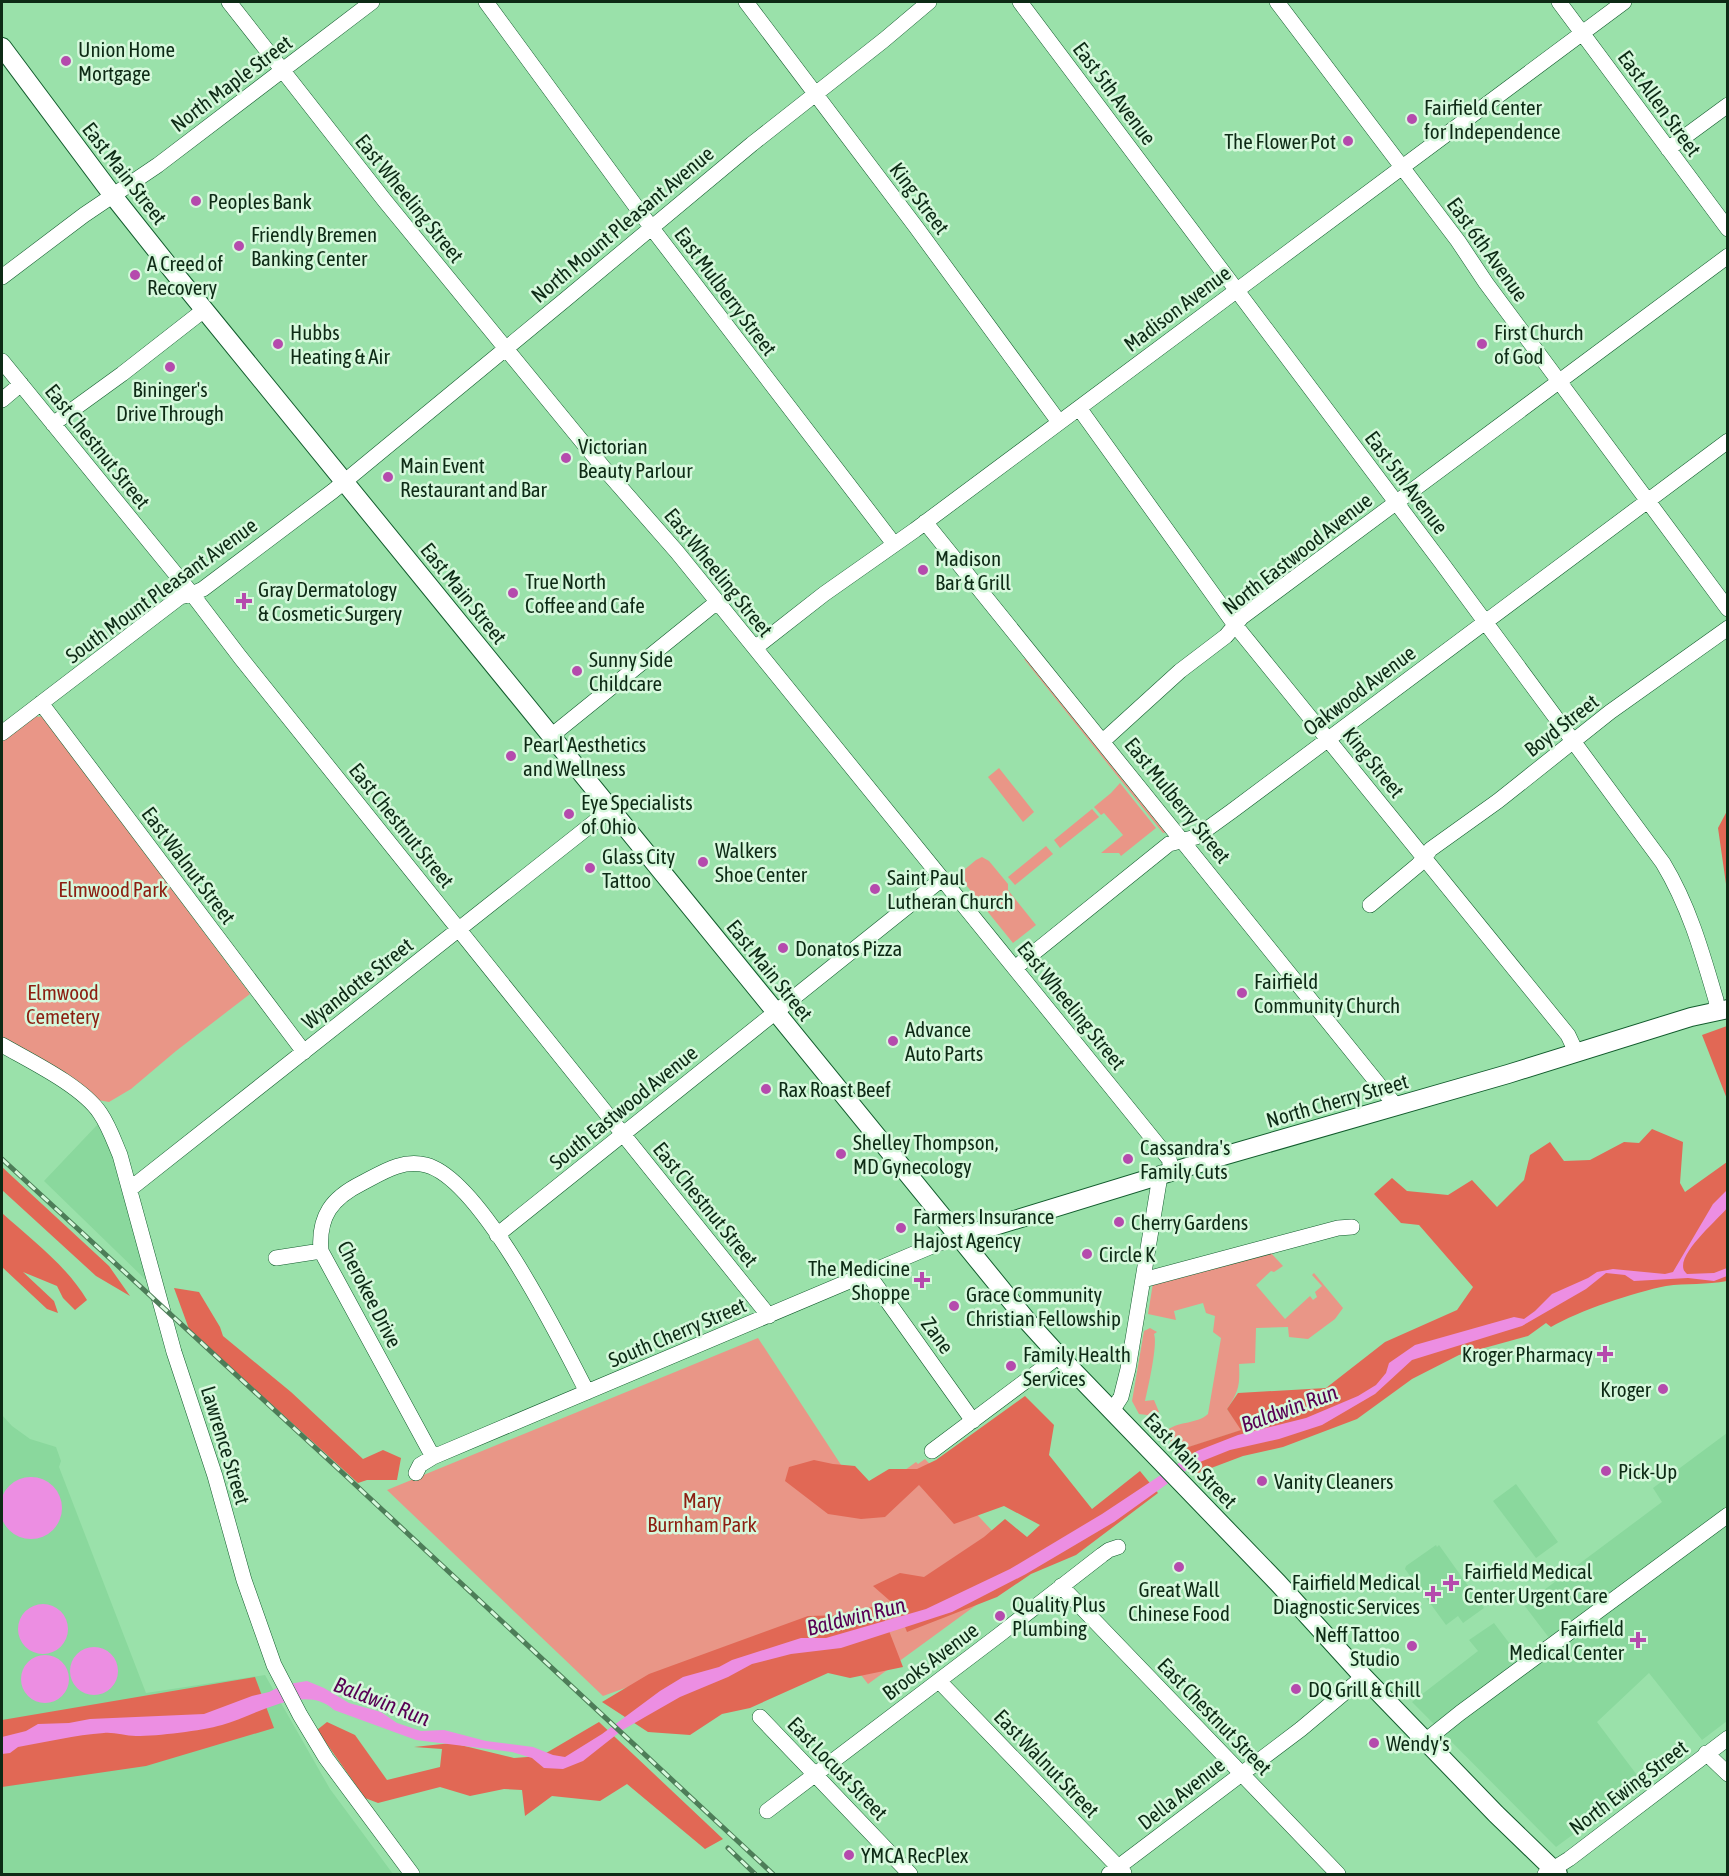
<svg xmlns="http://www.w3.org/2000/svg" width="1729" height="1876" viewBox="0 0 1729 1876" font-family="'Asap Condensed',sans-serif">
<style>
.built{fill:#8ad89d}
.green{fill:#e99687}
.forest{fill:#e16855}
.water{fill:#ec8ee2}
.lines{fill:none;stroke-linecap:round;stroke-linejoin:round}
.minor-casing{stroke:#125c2d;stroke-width:16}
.major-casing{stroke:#125c2d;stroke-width:20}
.minor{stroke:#fff;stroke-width:15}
.major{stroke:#fff;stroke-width:18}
.rail-casing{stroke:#4d7d58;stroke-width:5}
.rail{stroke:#d6f8dc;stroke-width:3;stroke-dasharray:9;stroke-linecap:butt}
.poi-dot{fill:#b54bad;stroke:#d6f8dc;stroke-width:2}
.labels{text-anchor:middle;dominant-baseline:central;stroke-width:5;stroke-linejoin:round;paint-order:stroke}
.poi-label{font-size:21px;fill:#0d2a15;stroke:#d6f8dc;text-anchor:start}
.street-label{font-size:21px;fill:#0d2a15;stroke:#d6f8dc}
.park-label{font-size:21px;fill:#8c1e11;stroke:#d6f8dc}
.water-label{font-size:22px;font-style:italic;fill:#580054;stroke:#d6f8dc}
</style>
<rect width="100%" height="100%" fill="#9ae1aa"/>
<path class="built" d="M 99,1123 L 112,1151 L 149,1283 L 44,1181 Z
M 2,1415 L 12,1426 L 30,1439 L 56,1447 L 61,1461 L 59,1467 L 146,1693 L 265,1675 L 330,1789 L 393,1874 L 2,1874 Z
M 1727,1433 L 1727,1721 L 1702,1740 L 1649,1673 L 1597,1722 L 1643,1783 L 1556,1847 L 1412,1702 L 1478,1651 L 1469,1640 L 1494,1623 L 1519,1656 L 1550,1639 L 1524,1605 L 1662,1502 L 1653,1488 Z
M 1516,1484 L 1558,1542 L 1536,1558 L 1493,1501 Z
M 1436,1545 L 1437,1547 L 1439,1545 L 1484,1608 L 1463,1623 L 1458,1616 L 1446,1625 L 1405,1569 L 1406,1566 Z"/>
<path class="green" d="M 1024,659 L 1026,659 L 1167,832 L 1163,833 Z
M 36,715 L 38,717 L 42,716 L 250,994 L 176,1051 L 131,1089 L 109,1102 L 98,1100 L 2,1039 L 2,741 Z
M 999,768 L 1034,812 L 1023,822 L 988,777 Z
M 1120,783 L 1156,828 L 1121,856 L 1119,853 L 1101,853 L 1123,835 L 1104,813 L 1101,815 L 1094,807 L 1111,793 Z
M 1092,809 L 1099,817 L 1060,848 L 1054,840 Z
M 1046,846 L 1053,854 L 1015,885 L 1008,877 Z
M 982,857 L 989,861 L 1008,884 L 1008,890 L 1036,925 L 1013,943 L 958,875 L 976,860 Z
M 1270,1252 L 1283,1266 L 1274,1272 L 1271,1271 L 1256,1285 L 1285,1319 L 1310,1296 L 1313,1300 L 1317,1297 L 1315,1292 L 1322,1286 L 1312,1275 L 1314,1273 L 1343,1308 L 1335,1319 L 1308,1339 L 1289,1337 L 1288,1327 L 1256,1328 L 1255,1363 L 1239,1364 C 1240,1385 1239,1391 1227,1409 L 1242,1430 L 1177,1451 L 1170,1444 L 1172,1434 L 1167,1430 C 1180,1421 1197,1424 1208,1414 L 1221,1338 L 1213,1332 L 1215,1316 L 1206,1313 L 1203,1303 L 1174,1311 L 1176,1320 L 1148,1314 L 1153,1283 Z
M 1150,1328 L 1157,1332 L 1154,1334 C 1158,1344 1148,1388 1145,1401 L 1154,1400 L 1159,1412 L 1154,1414 L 1156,1421 L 1147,1415 L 1139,1414 L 1132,1401 L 1144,1331 Z
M 758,1338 L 864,1500 L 916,1462 L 918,1464 L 925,1459 L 1027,1568 L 868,1684 L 844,1653 L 764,1638 L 603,1696 L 387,1490 Z"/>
<path class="forest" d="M 1727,811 L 1728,811 L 1727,891 L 1718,828 Z
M 1727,1026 L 1728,1026 L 1727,1099 L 1702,1035 Z
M 1652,1129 L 1683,1142 L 1680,1183 L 1685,1192 L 1727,1162 L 1727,1281 C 1707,1285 1686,1283 1666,1286 C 1635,1292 1578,1311 1551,1327 L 1546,1323 L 1528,1336 L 1459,1355 L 1412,1379 L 1357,1419 L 1283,1447 L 1243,1456 L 1198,1473 L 1176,1451 L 1241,1430 L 1227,1409 L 1238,1393 L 1326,1388 L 1385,1342 L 1457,1310 L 1473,1287 L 1419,1225 L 1401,1223 L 1374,1194 L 1392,1178 L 1407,1191 L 1448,1195 L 1472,1180 L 1497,1207 L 1524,1180 L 1530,1155 L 1550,1142 L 1564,1161 L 1590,1160 L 1624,1142 L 1639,1143 Z
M 2,1167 L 109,1266 L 130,1296 L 96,1276 L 2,1190 Z
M 2,1213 C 32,1240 66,1265 87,1300 L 75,1310 L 63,1298 L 57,1286 L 23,1272 L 54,1301 L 58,1313 L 47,1309 L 2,1267 Z
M 174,1288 L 199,1292 L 220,1327 L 223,1336 L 291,1392 L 363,1459 L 383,1450 L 401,1458 L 397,1480 L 367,1480 L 358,1483 L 189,1329 Z
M 1025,1396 L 1054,1425 L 1049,1455 L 1092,1509 L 1140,1471 L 1158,1493 L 1076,1555 L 1031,1574 L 997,1597 L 907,1632 L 897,1607 L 873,1586 L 900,1573 L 924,1577 L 984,1537 L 1005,1519 L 1027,1537 L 1040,1525 L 1004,1506 L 954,1524 L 919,1485 L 885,1517 L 861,1519 L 828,1514 L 785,1481 L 789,1467 L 814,1460 L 833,1464 L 855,1466 L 869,1481 L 889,1469 L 917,1469 L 936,1460 Z
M 879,1605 L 903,1667 L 850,1678 L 828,1673 L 750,1708 L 722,1714 L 690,1735 L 648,1732 L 602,1702 L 649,1674 L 808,1616 L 844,1615 Z
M 255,1677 L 274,1728 L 146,1766 L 2,1787 L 2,1720 Z
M 327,1722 L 355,1735 L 387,1780 L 440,1767 L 442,1749 L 414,1747 L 452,1743 L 514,1758 L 541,1756 L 599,1722 L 723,1839 L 705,1849 L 627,1784 L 600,1801 L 552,1796 L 525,1816 L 522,1790 L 504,1789 L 470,1796 L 440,1787 L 378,1803 L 365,1798 L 317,1730 Z"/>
<path class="water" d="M 1727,1190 L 1727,1208 C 1718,1220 1669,1260 1687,1274 L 1714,1273 L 1727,1268 L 1727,1276 L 1714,1281 L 1688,1278 L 1634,1281 L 1625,1275 L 1606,1273 L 1586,1289 L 1522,1326 L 1412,1360 L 1375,1394 L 1322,1425 L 1279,1439 L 1230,1450 L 1195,1464 L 1114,1522 L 1026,1574 L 952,1612 L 841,1648 L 791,1654 L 752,1664 L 728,1677 L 680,1697 L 645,1717 L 621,1731 L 583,1761 L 563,1769 L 544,1768 L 532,1758 L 512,1752 L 416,1740 L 334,1710 C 305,1682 255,1716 222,1725 C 201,1731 158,1736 136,1736 C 125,1736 114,1732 104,1733 C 75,1735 46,1742 18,1747 L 10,1753 L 2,1754 L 2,1737 L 26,1731 L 38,1724 L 69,1723 L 90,1719 L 204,1714 L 252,1696 L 269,1692 L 283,1685 L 307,1681 L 324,1688 L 349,1703 L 381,1712 L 397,1723 L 421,1731 L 444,1730 L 486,1741 L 533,1747 L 553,1755 L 565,1757 L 602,1734 L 660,1691 L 683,1677 L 719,1667 L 732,1660 L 801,1638 L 826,1638 L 926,1609 L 1010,1569 L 1102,1514 L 1197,1451 L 1238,1435 L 1306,1418 L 1358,1396 L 1376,1385 L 1386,1373 L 1389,1363 L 1415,1345 L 1514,1317 L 1524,1319 L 1535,1311 L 1552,1294 L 1588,1278 L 1597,1272 L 1613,1269 L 1665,1274 L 1673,1272 L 1713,1204 Z
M0 1508a31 31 0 1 1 62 0a31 31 0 1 1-62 0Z
M18 1629a25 25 0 1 1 50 0a25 25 0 1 1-50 0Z
M70 1671a24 24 0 1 1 48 0a24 24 0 1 1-48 0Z
M21 1679a24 24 0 1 1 48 0a24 24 0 1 1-48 0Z"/>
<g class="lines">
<defs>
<path id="minor" d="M 229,2 L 385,201 L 607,472 L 677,552 L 1107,1082 L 1162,1150 L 1169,1159 L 1172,1172
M 486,2 L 651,227 L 894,544
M 746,2 L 916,227 L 1059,422
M 1020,2 L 1441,562 L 1663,863 C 1689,906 1702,952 1716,1000 L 1717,1011
M 1277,2 L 1458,241 L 1486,283 L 1728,609
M 1559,2 L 1728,229
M 1668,149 L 1728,105
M 2,277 L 84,215 L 158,165 L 372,2
M 2,361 L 192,594 L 240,657 L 769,1316
M 2,400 L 21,384
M 1079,408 L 1235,625 L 1568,1035 L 1576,1052
M 53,424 L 122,374 L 204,310
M 925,522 L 1396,1106
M 755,648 L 824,594 L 915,530 L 1624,2
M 41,703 L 304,1052
M 2,733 L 180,597 L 192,594 L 203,589 L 333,491 L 566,299 L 752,144 L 884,40 L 929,2
M 551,736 L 717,602
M 1103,741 L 1180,671 L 1226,636 L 1242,617 L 1728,256
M 1370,905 L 1418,865 L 1431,849 L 1498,801 L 1610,712 L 1728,628
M 1015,968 L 1169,844 L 1196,837 L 1232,811 L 1728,441
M 2,1045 C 30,1061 82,1086 100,1113 C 109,1126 114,1141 120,1155 L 174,1352 L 215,1476 L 244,1580 L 274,1665 L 300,1715 L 326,1758 L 412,1874
M 130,1189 L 611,809
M 497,1235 L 942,879
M 276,1258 L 321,1251
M 868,1274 L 973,1421
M 1143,1280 L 1338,1228 L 1352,1227
M 1112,1411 L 1121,1397 L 1128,1369 L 1160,1176
M 932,1451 L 1059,1356
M 433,1457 L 321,1251 C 318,1216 332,1198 362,1183 C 383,1172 402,1159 426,1165 C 481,1179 561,1341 587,1392
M 416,1473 L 420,1465 L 433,1457 L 937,1244 L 959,1237
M 1061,1586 L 1338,1874
M 939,1681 L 1124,1873
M 760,1717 L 910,1874
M 1425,1741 L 1460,1713 L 1728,1515
M 1706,1753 L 1728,1774
M 767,1811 L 999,1635 L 1102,1555 L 1109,1550 L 1118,1547
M 1109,1874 L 1301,1729 L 1363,1677
M 1545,1874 L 1569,1859 L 1728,1738"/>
<path id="major" d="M 2,47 L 114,197 L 172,270 L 1029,1323 L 1059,1356 L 1278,1583 L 1358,1671 L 1496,1814 L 1558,1874
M 959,1237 L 1223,1156 L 1508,1074 L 1691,1017 L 1728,1009"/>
</defs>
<use href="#minor" class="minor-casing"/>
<use href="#major" class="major-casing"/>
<use href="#minor" class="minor"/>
<use href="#major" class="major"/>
<defs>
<path id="rail" d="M 2,1159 L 346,1476 L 773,1874
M 728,1848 L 755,1874"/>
</defs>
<use href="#rail" class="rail-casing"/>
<use href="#rail" class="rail"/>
</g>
<g class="poi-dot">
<circle cx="66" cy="61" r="6"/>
<circle cx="1412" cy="119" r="6"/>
<circle cx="1348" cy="141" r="6"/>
<circle cx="196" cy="201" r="6"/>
<circle cx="239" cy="246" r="6"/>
<circle cx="135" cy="275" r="6"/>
<circle cx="278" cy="344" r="6"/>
<circle cx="1482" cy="344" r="6"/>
<circle cx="170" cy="367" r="6"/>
<circle cx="566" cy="458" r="6"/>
<circle cx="388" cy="477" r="6"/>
<circle cx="923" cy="570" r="6"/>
<circle cx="513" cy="593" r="6"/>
<path d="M241 592h6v6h6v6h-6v6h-6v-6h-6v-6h6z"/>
<circle cx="577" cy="671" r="6"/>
<circle cx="511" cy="756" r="6"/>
<circle cx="569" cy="814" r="6"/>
<circle cx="703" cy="862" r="6"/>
<circle cx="590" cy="868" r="6"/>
<circle cx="875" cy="889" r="6"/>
<circle cx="783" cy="948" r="6"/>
<circle cx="1242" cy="993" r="6"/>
<circle cx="893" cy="1041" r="6"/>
<circle cx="766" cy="1089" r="6"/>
<circle cx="841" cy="1154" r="6"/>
<circle cx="1128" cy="1159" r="6"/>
<circle cx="1119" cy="1222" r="6"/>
<circle cx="901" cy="1228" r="6"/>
<circle cx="1087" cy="1254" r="6"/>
<path d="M919 1271h6v6h6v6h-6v6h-6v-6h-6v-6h6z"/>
<circle cx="954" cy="1306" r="6"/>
<path d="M1602 1345h6v6h6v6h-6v6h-6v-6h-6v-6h6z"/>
<circle cx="1011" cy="1366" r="6"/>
<circle cx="1663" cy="1389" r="6"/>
<circle cx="1606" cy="1471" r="6"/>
<circle cx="1262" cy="1481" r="6"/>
<circle cx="1179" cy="1567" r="6"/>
<path d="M1448 1574h6v6h6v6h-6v6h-6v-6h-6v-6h6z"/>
<path d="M1430 1585h6v6h6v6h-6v6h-6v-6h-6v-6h6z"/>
<circle cx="1000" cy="1616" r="6"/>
<path d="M1635 1631h6v6h6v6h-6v6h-6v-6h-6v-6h6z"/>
<circle cx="1412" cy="1646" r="6"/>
<circle cx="1296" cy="1689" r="6"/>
<circle cx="1374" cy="1743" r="6"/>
<circle cx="849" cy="1855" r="6"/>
</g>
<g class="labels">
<g class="poi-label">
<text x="78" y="49">Union Home<tspan x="78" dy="24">Mortgage</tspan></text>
<text x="1424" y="107">Fairfield Center<tspan x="1424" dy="24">for Independence</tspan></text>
<text x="1336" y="141" text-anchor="end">The Flower Pot</text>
<text x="208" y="201">Peoples Bank</text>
<text x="251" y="234">Friendly Bremen<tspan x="251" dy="24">Banking Center</tspan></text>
<text x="147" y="263">A Creed of<tspan x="147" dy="24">Recovery</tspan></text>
<text x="290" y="332">Hubbs<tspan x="290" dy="24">Heating &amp; Air</tspan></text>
<text x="1494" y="332">First Church<tspan x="1494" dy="24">of God</tspan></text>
<text x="170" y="389" text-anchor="middle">Bininger's<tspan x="170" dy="24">Drive Through</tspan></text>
<text x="578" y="446">Victorian<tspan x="578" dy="24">Beauty Parlour</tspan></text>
<text x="400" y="465">Main Event<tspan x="400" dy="24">Restaurant and Bar</tspan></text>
<text x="935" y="558">Madison<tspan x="935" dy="24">Bar &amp; Grill</tspan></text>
<text x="525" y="581">True North<tspan x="525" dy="24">Coffee and Cafe</tspan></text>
<text x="258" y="589">Gray Dermatology<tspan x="258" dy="24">&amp; Cosmetic Surgery</tspan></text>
<text x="589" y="659">Sunny Side<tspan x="589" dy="24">Childcare</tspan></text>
<text x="523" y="744">Pearl Aesthetics<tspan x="523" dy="24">and Wellness</tspan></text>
<text x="581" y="802">Eye Specialists<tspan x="581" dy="24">of Ohio</tspan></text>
<text x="715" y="850">Walkers<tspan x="715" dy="24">Shoe Center</tspan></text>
<text x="602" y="856">Glass City<tspan x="602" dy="24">Tattoo</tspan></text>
<text x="887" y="877">Saint Paul<tspan x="887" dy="24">Lutheran Church</tspan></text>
<text x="795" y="948">Donatos Pizza</text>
<text x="1254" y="981">Fairfield<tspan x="1254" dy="24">Community Church</tspan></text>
<text x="905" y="1029">Advance<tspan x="905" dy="24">Auto Parts</tspan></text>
<text x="778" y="1089">Rax Roast Beef</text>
<text x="853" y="1142">Shelley Thompson,<tspan x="853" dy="24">MD Gynecology</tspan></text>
<text x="1140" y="1147">Cassandra's<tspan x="1140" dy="24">Family Cuts</tspan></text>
<text x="913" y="1216">Farmers Insurance<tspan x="913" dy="24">Hajost Agency</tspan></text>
<text x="1131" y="1222">Cherry Gardens</text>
<text x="1099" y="1254">Circle K</text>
<text x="910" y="1268" text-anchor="end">The Medicine<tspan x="910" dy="24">Shoppe</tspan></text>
<text x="966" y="1294">Grace Community<tspan x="966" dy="24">Christian Fellowship</tspan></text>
<text x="1023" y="1354">Family Health<tspan x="1023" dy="24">Services</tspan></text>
<text x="1593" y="1354" text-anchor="end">Kroger Pharmacy</text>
<text x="1651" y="1389" text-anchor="end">Kroger</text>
<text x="1618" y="1471">Pick-Up</text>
<text x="1274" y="1481">Vanity Cleaners</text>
<text x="1464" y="1571">Fairfield Medical<tspan x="1464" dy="24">Center Urgent Care</tspan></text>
<text x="1420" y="1582" text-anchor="end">Fairfield Medical<tspan x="1420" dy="24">Diagnostic Services</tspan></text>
<text x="1179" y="1589" text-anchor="middle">Great Wall<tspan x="1179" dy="24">Chinese Food</tspan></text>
<text x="1012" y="1604">Quality Plus<tspan x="1012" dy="24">Plumbing</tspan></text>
<text x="1624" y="1628" text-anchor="end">Fairfield<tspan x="1624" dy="24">Medical Center</tspan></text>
<text x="1400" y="1634" text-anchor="end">Neff Tattoo<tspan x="1400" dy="24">Studio</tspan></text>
<text x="1308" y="1689">DQ Grill &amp; Chill</text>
<text x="1386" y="1743">Wendy's</text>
<text x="861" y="1855">YMCA RecPlex</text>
</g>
<g class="street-label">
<text transform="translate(231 83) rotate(-37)">North Maple Street</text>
<text transform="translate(1115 93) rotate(53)">East 5th Avenue</text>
<text transform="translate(1660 103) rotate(54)">East Allen Street</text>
<text transform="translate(125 173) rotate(52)">East Main Street</text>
<text transform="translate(410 198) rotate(51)">East Wheeling Street</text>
<text transform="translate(920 198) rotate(53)">King Street</text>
<text transform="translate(622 224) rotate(-40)">North Mount Pleasant Avenue</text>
<text transform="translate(1488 249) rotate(54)">East 6th Avenue</text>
<text transform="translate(726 291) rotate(53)">East Mulberry Street</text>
<text transform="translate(1177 308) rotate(-37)">Madison Avenue</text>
<text transform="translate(98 446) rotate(51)">East Chestnut Street</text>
<text transform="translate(1407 482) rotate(53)">East 5th Avenue</text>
<text transform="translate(1297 553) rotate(-38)">North Eastwood Avenue</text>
<text transform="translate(719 572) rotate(51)">East Wheeling Street</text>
<text transform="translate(161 590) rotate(-36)">South Mount Pleasant Avenue</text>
<text transform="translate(464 593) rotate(51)">East Main Street</text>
<text transform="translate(1359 690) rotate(-37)">Oakwood Avenue</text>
<text transform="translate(1561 725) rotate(-38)">Boyd Street</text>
<text transform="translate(1374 762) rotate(51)">King Street</text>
<text transform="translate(1178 800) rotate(51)">East Mulberry Street</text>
<text transform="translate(402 825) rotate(51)">East Chestnut Street</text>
<text transform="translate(189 865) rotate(53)">East Walnut Street</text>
<text transform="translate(770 970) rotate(51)">East Main Street</text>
<text transform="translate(357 983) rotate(-38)">Wyandotte Street</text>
<text transform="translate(1072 1005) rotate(51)">East Wheeling Street</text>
<text transform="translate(1337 1100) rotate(-16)">North Cherry Street</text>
<text transform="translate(623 1107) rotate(-39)">South Eastwood Avenue</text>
<text transform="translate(706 1204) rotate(51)">East Chestnut Street</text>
<text transform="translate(370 1294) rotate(63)">Cherokee Drive</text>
<text transform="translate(677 1332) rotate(-23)">South Cherry Street</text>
<text transform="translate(938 1335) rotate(54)">Zane</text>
<text transform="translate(226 1445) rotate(73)">Lawrence Street</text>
<text transform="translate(1191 1460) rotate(46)">East Main Street</text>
<text transform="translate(930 1661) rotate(-37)">Brooks Avenue</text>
<text transform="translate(1215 1716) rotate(46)">East Chestnut Street</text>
<text transform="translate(1047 1763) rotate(46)">East Walnut Street</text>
<text transform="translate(838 1768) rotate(46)">East Locust Street</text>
<text transform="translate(1628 1787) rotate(-37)">North Ewing Street</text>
<text transform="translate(1181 1793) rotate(-38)">Della Avenue</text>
</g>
<g class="park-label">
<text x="113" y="889">Elmwood Park</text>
<text x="63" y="992">Elmwood<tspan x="63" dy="24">Cemetery</tspan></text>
<text x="702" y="1500">Mary<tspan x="702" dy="24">Burnham Park</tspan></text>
</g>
<g class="water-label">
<text transform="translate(1289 1408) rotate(-20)">Baldwin Run</text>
<text transform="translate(856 1616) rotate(-14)">Baldwin Run</text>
<text transform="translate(382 1701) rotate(21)">Baldwin Run</text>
</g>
</g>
<rect width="1729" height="1876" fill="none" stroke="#0d2a15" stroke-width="6"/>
</svg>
